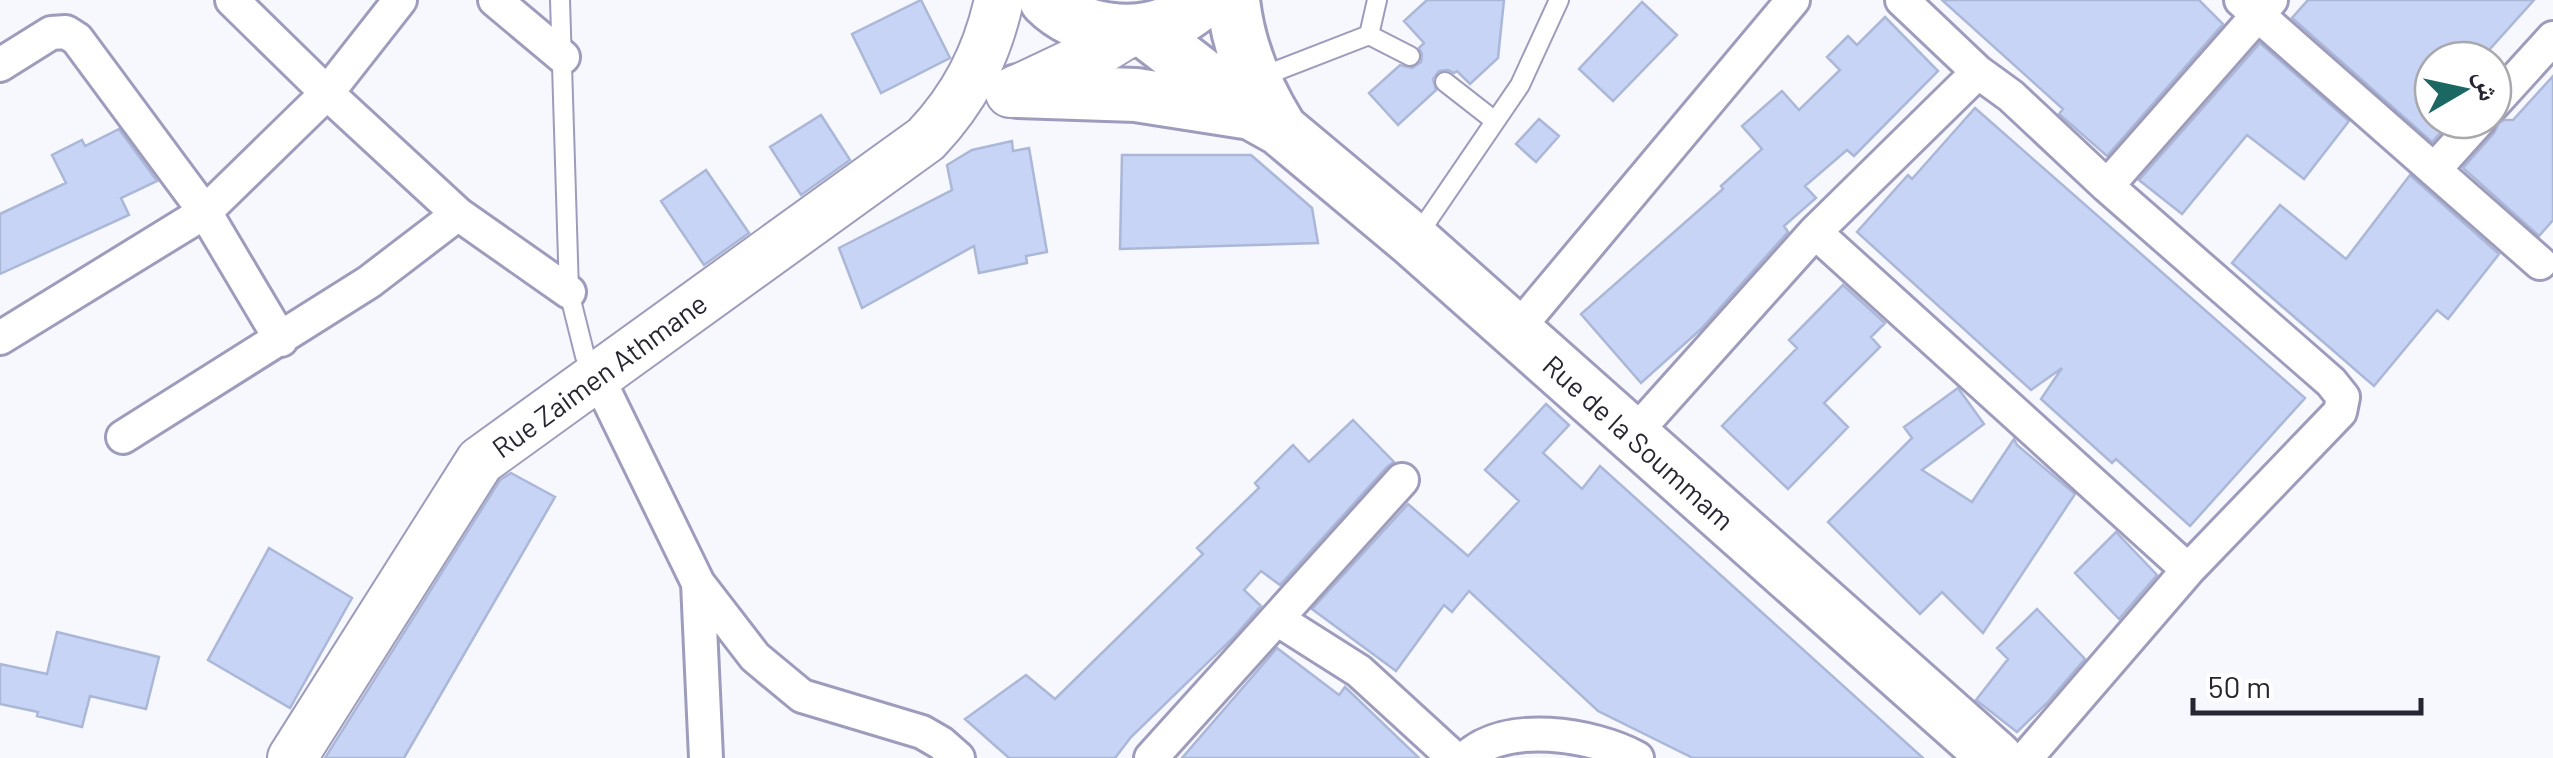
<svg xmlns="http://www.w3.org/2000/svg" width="2553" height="758" viewBox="0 0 2553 758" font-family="Barlow,'Noto Naskh Arabic',sans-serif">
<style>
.building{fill:#c7d4f5;stroke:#aab7d7;stroke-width:2.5}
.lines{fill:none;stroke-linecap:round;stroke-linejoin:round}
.service-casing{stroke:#9e9cbc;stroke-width:22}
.minor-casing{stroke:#9e9cbc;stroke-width:38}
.secondary-casing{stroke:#9e9cbc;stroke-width:52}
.primary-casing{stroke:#9e9cbc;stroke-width:58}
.service{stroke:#fff;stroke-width:18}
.minor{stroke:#fff;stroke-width:32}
.secondary{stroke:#fff;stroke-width:48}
.primary{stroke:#fff;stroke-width:52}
.labels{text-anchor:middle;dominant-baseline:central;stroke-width:8;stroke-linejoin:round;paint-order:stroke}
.street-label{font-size:28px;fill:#262532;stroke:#fff}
</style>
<rect width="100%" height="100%" fill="#f7f7fe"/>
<path class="building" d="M 921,0 L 950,58 L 881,93 L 852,34 Z
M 1427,0 L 1504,0 L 1498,58 L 1470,84 L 1457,71 L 1454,73 L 1448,70 L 1439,71 L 1433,79 L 1436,90 L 1398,125 L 1369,93 L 1400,65 L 1412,68 L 1421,62 L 1422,54 L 1419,48 L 1424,43 L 1404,21 Z
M 1942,0 L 2199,0 L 2223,24 L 2107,156 L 2059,114 L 2063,109 Z
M 2308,0 L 2534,0 L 2480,60 L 2433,60 L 2433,120 L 2452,120 L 2432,142 L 2292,18 Z
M 1642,2 L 1677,35 L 1613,101 L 1579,69 Z
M 1885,17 L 1938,71 L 1854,156 L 1847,150 L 1805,186 L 1816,198 L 1784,226 L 1788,232 L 1701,329 L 1641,383 L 1581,314 L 1723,189 L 1721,186 L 1762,149 L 1742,126 L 1782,91 L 1799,110 L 1840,70 L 1827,57 L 1848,36 L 1857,45 Z
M 2260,43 L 2349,121 L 2304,179 L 2247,135 L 2182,214 L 2139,180 Z
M 2553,76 L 2553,220 L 2539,236 L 2463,168 L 2494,133 L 2499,123 L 2504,120 L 2513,120 Z
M 1975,108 L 2305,398 L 2190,526 L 2116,459 L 2112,463 L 2041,399 L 2062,368 L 2031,390 L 1857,232 L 1908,175 L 1912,179 Z
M 821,115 L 850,160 L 801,195 L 770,147 Z
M 1539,119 L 1559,136 L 1536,162 L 1516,144 Z
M 119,129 L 157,181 L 121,198 L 129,215 L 0,274 L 0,214 L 66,183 L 52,155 L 82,140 L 85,146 Z
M 1012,141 L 1013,151 L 1029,148 L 1047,252 L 1026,256 L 1027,263 L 979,273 L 974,246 L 862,308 L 839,248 L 952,190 L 947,165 L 972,150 Z
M 1122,155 L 1251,155 L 1312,208 L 1318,243 L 1120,249 Z
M 706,170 L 749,233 L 704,265 L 661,201 Z
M 2410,175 L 2499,254 L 2448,319 L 2437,310 L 2374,386 L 2232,263 L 2280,205 L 2346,259 Z
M 1843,285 L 1885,323 L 1871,337 L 1880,347 L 1824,403 L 1848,427 L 1788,489 L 1722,426 L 1797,348 L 1789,340 Z
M 1958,388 L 1984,424 L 1922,470 L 1972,502 L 2014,439 L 2017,445 L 2075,494 L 1983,633 L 1942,592 L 1920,614 L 1828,522 L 1912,438 L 1904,427 Z
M 1546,404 L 1569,425 L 1543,453 L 1582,489 L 1600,466 L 1923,758 L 1693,758 L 1598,711 L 1469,591 L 1452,612 L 1444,605 L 1396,671 L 1312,609 L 1408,504 L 1468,556 L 1519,501 L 1485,470 Z
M 1353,420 L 1394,462 L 1387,467 L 1280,585 L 1261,571 L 1244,590 L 1261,606 L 1233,638 L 1131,737 L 1115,758 L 1009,758 L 965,719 L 1026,675 L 1055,699 L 1203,554 L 1197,548 L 1259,488 L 1255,483 L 1293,445 L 1309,462 Z
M 511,473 L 555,497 L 404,758 L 325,758 L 500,480 Z
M 2116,532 L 2157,575 L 2119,619 L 2075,573 Z
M 269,548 L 352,598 L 290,708 L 208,660 Z
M 2037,609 L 2085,659 L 2046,704 L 2017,732 L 1976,700 L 2008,659 L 1997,648 Z
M 57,632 L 159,657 L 146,709 L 90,696 L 82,727 L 37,716 L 38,712 L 0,704 L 0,664 L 47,674 Z
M 1277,648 L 1339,695 L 1345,687 L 1419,758 L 1182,758 Z"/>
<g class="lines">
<defs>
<path id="service" d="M 560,0 L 569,292 L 585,356 L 596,375
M 1369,35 L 1377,0
M 1258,78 L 1369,35 L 1410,56
M 1445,82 L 1495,121
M 1417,236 L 1520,85 L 1559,0"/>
<path id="minor" d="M 232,0 L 327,93 L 458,214 L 569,292
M 495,0 L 563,57
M 1902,0 L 1978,72 L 2011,96 L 2107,186 L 2331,382 L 2343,397 L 2340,412 L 2188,570 L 2026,758
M 2241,0 L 2540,263
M 0,65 L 51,33 L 66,32 L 77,39 L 205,212 L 281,340
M 2493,104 L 2553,38
M 2434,170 L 2479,120
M 2107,186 L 2271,0
M 1815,232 L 2188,570
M 1515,332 L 1793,0
M 0,338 L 205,212 L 327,93 L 400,0
M 597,376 L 698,583 L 755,657 L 802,696 L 922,732 L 941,743 L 958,758
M 1632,436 L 1815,232 L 1978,72
M 123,437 L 369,282 L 458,214
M 698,583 L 706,758
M 1277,619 L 1359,671 L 1454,758
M 1151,758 L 1402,480
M 1466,758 C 1506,720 1592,734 1637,758"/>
<path id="secondary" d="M 1010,93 L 1097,52 L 1131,31
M 292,758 L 480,461 L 926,139 C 964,99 987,55 999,0"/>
<path id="primary" d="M 1046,0 C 1079,33 1138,40 1179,18 C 1188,14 1196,6 1205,0
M 1233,0 C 1238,46 1255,88 1280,128
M 1144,30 L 1253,114 L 1280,129 L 1414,241 L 1996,758
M 1018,91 L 1136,95 L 1245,112"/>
</defs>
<use href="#service" class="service-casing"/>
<use href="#minor" class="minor-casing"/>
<use href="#secondary" class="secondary-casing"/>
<use href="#primary" class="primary-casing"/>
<use href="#service" class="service"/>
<use href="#minor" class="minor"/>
<use href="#secondary" class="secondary"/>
<use href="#primary" class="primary"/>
</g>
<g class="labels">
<g class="street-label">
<text transform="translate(599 375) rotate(-36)">Rue Zaimen Athmane</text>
<text transform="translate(1639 442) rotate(42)">Rue de la Soummam</text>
</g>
</g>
<g transform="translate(2463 90) rotate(81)"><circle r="48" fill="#ffffff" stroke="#a8a8ad" stroke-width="2.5"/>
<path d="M0-8L18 38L0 25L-18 38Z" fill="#1b6762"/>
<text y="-15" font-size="28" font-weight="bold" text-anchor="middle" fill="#262532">ش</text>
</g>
<path d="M2193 698v15h228v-15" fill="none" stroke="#262532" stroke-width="5"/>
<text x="2208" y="698" font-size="30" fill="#262532" stroke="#ffffff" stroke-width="8" paint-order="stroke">50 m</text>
</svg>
